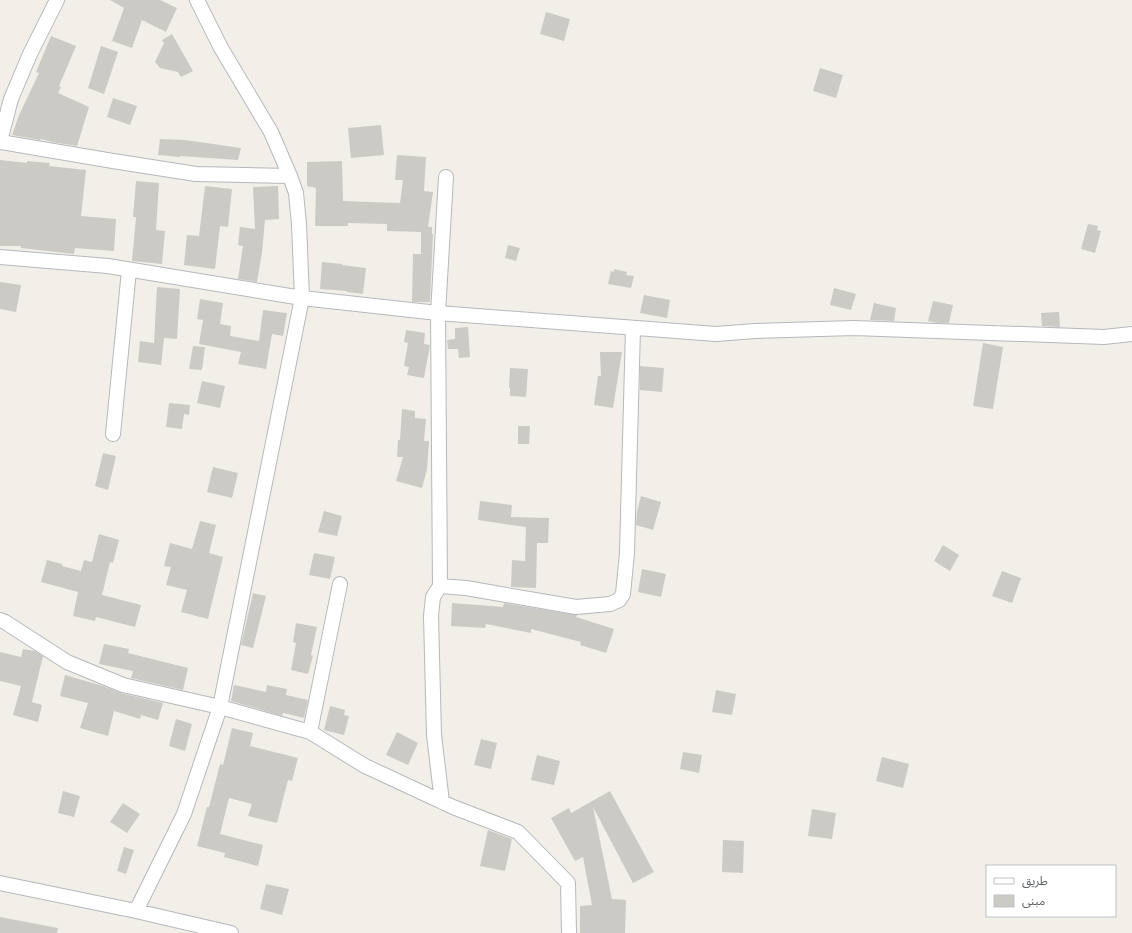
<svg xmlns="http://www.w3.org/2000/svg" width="1132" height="933" viewBox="0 0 1132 933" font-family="Helvetica,'Noto Sans Arabic',sans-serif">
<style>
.building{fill:#cccac5}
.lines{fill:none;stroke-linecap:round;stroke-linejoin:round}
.minor-casing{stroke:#b5b8bc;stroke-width:16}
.minor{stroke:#fff;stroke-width:14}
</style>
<rect width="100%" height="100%" fill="#f1efe8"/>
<path class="building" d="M 110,0 L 160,0 L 177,8 L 166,32 L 142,20 L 132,48 L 112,41 L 124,8 Z
M 546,12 L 570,19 L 564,41 L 540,34 Z
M 172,34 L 193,71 L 181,77 L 178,72 L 160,68 L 155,62 L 164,43 L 162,40 Z
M 51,36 L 76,46 L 59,86 L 61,87 L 58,93 L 89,107 L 77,146 L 52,142 L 41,139 L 40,140 L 12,135 L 19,115 L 39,73 L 36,72 Z
M 101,46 L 118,52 L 104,94 L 88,88 Z
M 820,68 L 843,75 L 836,98 L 813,91 Z
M 113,98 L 137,106 L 130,125 L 107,117 Z
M 381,125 L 384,155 L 351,158 L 348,128 Z
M 160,139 L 185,140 L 241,148 L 238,160 L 180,156 L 180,157 L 158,155 Z
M 397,155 L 426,157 L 424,191 L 433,192 L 428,227 L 432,227 L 432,234 L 433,234 L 430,302 L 412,302 L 413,254 L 421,254 L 421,232 L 387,231 L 387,224 L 348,223 L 348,226 L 315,226 L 316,188 L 307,186 L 307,162 L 342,161 L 343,201 L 400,203 L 403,180 L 395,180 Z
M 0,160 L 27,163 L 27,161 L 50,163 L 49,166 L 86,170 L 81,216 L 116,219 L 114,251 L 75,248 L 74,254 L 21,248 L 21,246 L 0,246 Z
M 136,181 L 159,183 L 156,230 L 165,231 L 162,264 L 132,261 L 136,217 L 133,217 Z
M 205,186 L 232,189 L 228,227 L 220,226 L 215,269 L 184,265 L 187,235 L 199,236 Z
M 278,186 L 279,219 L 265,220 L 262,252 L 257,282 L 238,279 L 243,246 L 238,245 L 240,227 L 255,229 L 253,187 Z
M 1088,224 L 1098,226 L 1097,230 L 1101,231 L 1095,253 L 1081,249 Z
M 508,245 L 520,248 L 516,261 L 505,258 Z
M 322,262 L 342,264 L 342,265 L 366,268 L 363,294 L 347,292 L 347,291 L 320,289 Z
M 614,269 L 627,272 L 626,275 L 634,276 L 631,288 L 608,284 L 611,271 L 614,272 Z
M 0,282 L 21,285 L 16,312 L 0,309 Z
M 157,287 L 180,289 L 177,339 L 164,338 L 161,365 L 138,362 L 140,341 L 154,343 Z
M 834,288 L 856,294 L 851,310 L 830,305 Z
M 644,295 L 670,300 L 667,318 L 640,313 Z
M 200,299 L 223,303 L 220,324 L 231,326 L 230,336 L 259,341 L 263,310 L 287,313 L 283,336 L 272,334 L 266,369 L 238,364 L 241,352 L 199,344 L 203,320 L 197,319 Z
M 933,301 L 953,305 L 949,323 L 938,323 L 928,321 Z
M 874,303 L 896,308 L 894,321 L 870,320 Z
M 1059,312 L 1060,327 L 1042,326 L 1041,313 Z
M 468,327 L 470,357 L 459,358 L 458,349 L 448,349 L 447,340 L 455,339 L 455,328 Z
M 406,330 L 425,333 L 424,344 L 430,345 L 424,378 L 407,375 L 409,367 L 404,366 L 408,343 L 404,342 Z
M 983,343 L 1003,347 L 993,409 L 973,406 Z
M 193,346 L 205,347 L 202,370 L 189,369 Z
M 600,352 L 622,352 L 613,408 L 594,405 L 598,376 L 601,376 Z
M 640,366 L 664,368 L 662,392 L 640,390 Z
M 510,368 L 528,369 L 526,397 L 510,396 L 510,388 L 509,388 Z
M 202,381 L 225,386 L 220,408 L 197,403 Z
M 169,403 L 190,405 L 189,415 L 184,414 L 182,429 L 166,427 Z
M 402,409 L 415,411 L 415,418 L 426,419 L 424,441 L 429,441 L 427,469 L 422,488 L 396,481 L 403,457 L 397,457 L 398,440 L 400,440 Z
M 518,426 L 530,426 L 529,444 L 518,444 Z
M 103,453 L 116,456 L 108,490 L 95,486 Z
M 213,467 L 238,473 L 232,498 L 207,492 Z
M 641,496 L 661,502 L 653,530 L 636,525 L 637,512 Z
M 480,501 L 512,505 L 511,517 L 549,518 L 548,543 L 537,543 L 536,588 L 511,587 L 512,560 L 525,561 L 526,527 L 478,520 Z
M 324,511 L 342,516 L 337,536 L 318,532 Z
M 200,521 L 216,525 L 209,553 L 223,557 L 208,619 L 181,612 L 187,590 L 166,585 L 171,567 L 164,566 L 170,543 L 192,549 Z
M 99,534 L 119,540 L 113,563 L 110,562 L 102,595 L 141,605 L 135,627 L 96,617 L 95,621 L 73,616 L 78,592 L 41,582 L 47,560 L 62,564 L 62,566 L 81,571 L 84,560 L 92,562 Z
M 943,545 L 959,555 L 950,571 L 934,561 Z
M 314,553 L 335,557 L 330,579 L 309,575 Z
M 642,569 L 666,574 L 661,597 L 638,592 Z
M 1002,571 L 1021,578 L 1012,603 L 992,596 Z
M 253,593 L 266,596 L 253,648 L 241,645 Z
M 452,603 L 503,607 L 504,603 L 577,615 L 576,617 L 614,629 L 606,653 L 580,645 L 581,642 L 531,629 L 531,633 L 486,624 L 485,628 L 451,626 Z
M 296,623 L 317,627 L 311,655 L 313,656 L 308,674 L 291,670 L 296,643 L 293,642 Z
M 104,644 L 129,649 L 128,653 L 188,668 L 183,690 L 131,678 L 133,671 L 99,664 Z
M 23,649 L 35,651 L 43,656 L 32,702 L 42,705 L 38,722 L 13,715 L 21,686 L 0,681 L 0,652 L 21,657 Z
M 65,675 L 103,686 L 121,693 L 163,703 L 158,720 L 141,715 L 140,719 L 114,711 L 108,736 L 80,728 L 88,703 L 60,696 Z
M 234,685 L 266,692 L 267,685 L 287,689 L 286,695 L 308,700 L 304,718 L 283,713 L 282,716 L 231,701 Z
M 716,690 L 736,694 L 732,715 L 712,712 Z
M 330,706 L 345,710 L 344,715 L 349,716 L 344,735 L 324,730 Z
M 176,719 L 192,724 L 185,751 L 169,746 Z
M 232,728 L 253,733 L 250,746 L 298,758 L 292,781 L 288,780 L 277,823 L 248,816 L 252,804 L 229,798 L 220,834 L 263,845 L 258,866 L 224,857 L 225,853 L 197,846 L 207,807 L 209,807 L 220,764 L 223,765 Z
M 397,732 L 418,743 L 408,765 L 386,755 Z
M 481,739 L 497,743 L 491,769 L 474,765 Z
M 683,752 L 702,755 L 699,773 L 680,769 Z
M 537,755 L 560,761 L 554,785 L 531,780 Z
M 882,757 L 909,764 L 903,788 L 876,781 Z
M 63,791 L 80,796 L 74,817 L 58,813 Z
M 610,791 L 654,872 L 633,883 L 593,807 L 612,899 L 626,900 L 625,933 L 580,933 L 580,906 L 592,905 L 583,857 L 575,861 L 551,818 L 569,808 L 571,813 Z
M 123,803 L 140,814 L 127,833 L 110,822 Z
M 812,809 L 836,813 L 832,839 L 808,836 Z
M 488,830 L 512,839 L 505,871 L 480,866 Z
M 723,840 L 744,841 L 743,873 L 722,872 Z
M 124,847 L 134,850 L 126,874 L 117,871 Z
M 266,884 L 289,889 L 282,915 L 260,909 Z
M 0,917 L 58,928 L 57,933 L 0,933 Z"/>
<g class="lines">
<defs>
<path id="minor" d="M 0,141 L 11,99 L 30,54 L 57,0
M 0,142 L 113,161 L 196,174 L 290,176
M 446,177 L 438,313 L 440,586 L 466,588 L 576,607 L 610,604 L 619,600 L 623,594 L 627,553 L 633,328
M 0,257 L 108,266 L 302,298 L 438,313 L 716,334 L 755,331 L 854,328 L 1104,337 L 1132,334
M 113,434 L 129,270
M 440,586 L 433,597 L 431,616 L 434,735 L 442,802
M 0,620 L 5,622 L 67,662 L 123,685 L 220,707 L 310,732 L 365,766 L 453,807 L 518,832 L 568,883 L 569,933
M 310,732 L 340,584
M 0,883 L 136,911 L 231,933
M 136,911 L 184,814 L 220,707 L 302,298 L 299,224 L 296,193 L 290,176 L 271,132 L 221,48 L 197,0"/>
</defs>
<use href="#minor" class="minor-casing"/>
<use href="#minor" class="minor"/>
</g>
<rect x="986" y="865" width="130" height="52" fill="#ffffff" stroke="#bfc1c3"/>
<rect x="994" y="878" width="20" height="6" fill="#ffffff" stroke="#bfc1c3"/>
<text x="1022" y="885" font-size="12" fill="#5f6368">طريق</text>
<rect x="994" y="895" width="20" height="12" fill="#cccac5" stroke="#bfc1c3"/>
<text x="1022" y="905" font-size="12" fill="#5f6368">مبنى</text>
</svg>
